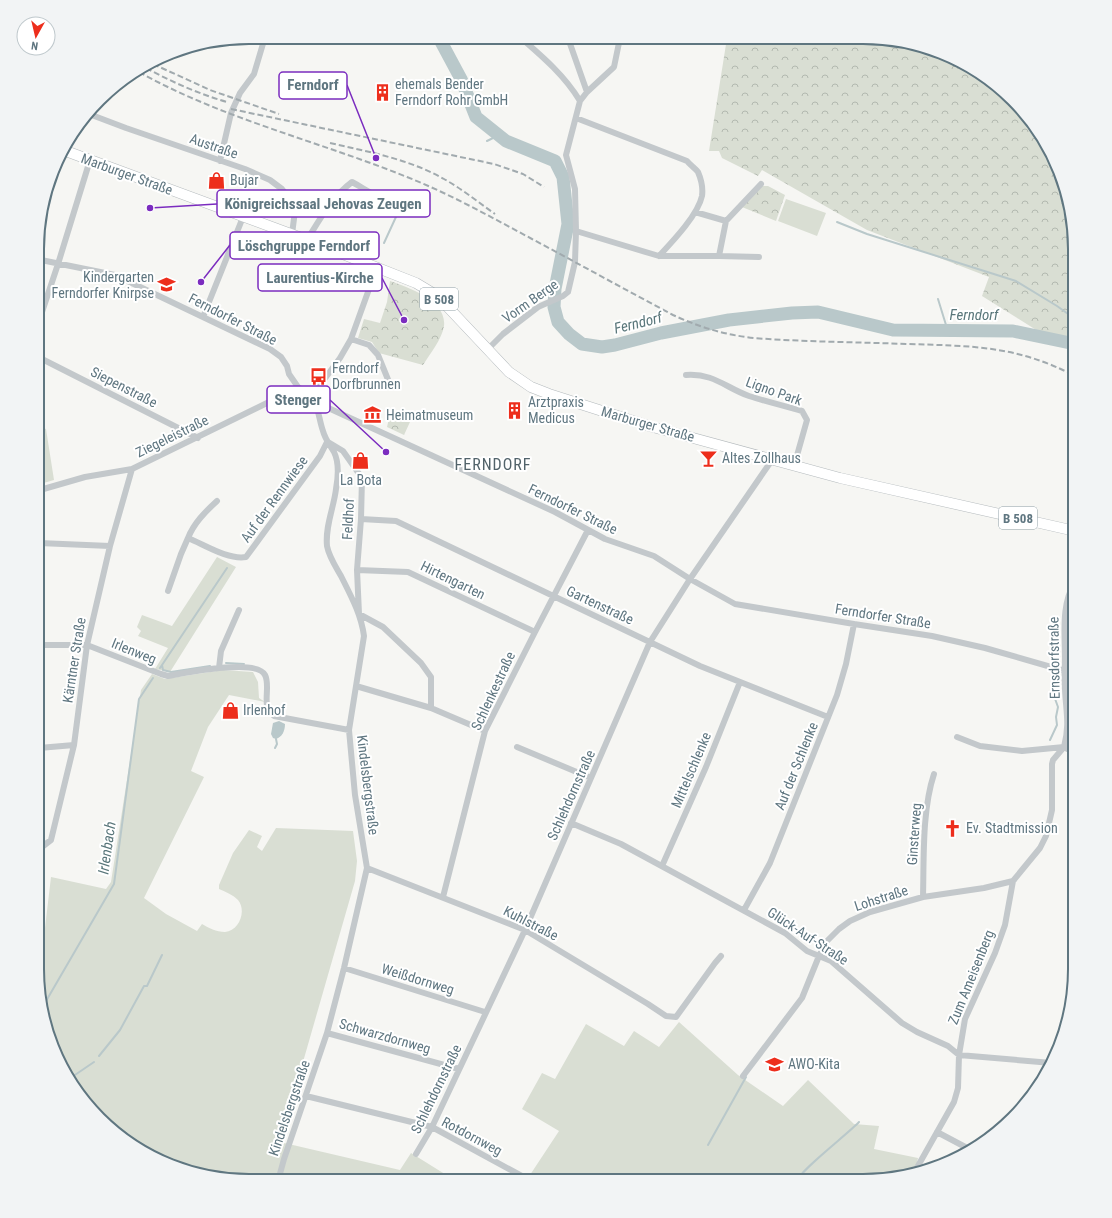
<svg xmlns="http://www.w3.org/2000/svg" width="1112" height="1218" viewBox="0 0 1112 1218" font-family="'Roboto Condensed',sans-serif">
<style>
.grass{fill:#d9ded3}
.forest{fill:url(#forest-crowns)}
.water{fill:#b9c8ca}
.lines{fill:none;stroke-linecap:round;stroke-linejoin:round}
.stream{stroke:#b9c8ca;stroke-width:2}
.river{stroke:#b9c8ca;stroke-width:13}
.primary-casing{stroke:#b4babd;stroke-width:11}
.street{stroke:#c3c8cb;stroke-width:6}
.primary{stroke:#fff;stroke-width:10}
.rail{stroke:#a1aaae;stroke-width:2;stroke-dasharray:6 3;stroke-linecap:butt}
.labels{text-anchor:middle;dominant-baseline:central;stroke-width:4;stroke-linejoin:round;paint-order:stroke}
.shield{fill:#fff;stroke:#8f9fa6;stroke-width:1}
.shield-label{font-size:13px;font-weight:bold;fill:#5f7680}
.poi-label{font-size:14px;fill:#5f7680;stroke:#fff;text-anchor:start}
.street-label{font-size:14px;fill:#5f7680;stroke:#fff}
.water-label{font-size:15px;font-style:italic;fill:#5a777b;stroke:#fff}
.quarter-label{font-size:16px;letter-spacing:1px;fill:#52636a;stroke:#fff}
.rim{fill:none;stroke:#5f7680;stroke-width:2}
.leader{fill:none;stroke:#7b2cbf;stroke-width:1.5}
.callout-dot{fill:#7b2cbf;stroke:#fff;stroke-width:1.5}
.callout{fill:#fff;stroke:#7b2cbf;stroke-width:1.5}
.callout-label{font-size:15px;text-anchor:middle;font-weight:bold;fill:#5f7680}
</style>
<defs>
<pattern id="forest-crowns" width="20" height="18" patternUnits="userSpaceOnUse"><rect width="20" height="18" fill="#d9ded3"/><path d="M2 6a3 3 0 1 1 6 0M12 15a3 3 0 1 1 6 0" fill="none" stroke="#b3b9b0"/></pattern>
</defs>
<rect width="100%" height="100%" fill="#f6f6f3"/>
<path class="grass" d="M 786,199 L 826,213 L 817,236 L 778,221 Z
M 40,427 L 46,429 L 54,480 L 40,484 Z
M 217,557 L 236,567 L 170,672 L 155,669 L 168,648 L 138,636 L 141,631 L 137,627 L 142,615 L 172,626 Z
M 223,670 L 253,672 L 258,682 L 259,698 L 265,702 L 229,695 L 208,727 L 191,771 L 204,777 L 144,898 L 166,914 L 197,931 L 202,924 C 209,928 216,932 225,932 C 239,931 247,911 238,900 C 233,895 226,892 219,889 L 219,885 L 233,853 L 249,830 L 262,836 L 257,847 L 262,851 L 276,828 L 353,831 L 357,861 L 355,881 L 280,1142 L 400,1170 L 411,1153 L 456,1181 L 235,1181 L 194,1174 L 143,1153 L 109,1128 L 73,1087 L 48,1037 L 38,987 L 51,877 L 106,889 L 111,882 L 141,690 L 152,674 L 165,679 Z
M 679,1022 L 738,1075 L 783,1106 L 808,1080 L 854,1124 L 879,1126 L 874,1149 L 918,1158 L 915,1173 L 877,1181 L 526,1181 L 559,1131 L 522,1109 L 542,1073 L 555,1079 L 586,1024 L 624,1046 L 634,1031 L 659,1047 Z"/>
<path class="forest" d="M 727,38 L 891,39 L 969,65 L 1013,99 L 1039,131 L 1049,151 L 1051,163 L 1055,164 L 1064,181 L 1075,235 L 1075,352 L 1041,333 L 982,296 L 989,277 L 867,230 L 762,170 L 758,176 L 722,158 L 719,151 L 709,151 Z
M 762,186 L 768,186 L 785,195 L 776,221 L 742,207 Z
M 390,281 C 409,288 447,300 444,326 C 442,339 430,354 423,365 L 379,353 L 372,342 L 358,338 L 364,319 L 380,323 L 387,302 Z
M 390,414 L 410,422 L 404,435 L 387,427 Z"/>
<path class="water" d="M 279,721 L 285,724 C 285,731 282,737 276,739 L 273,738 L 271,734 L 273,723 Z"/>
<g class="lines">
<path class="stream" d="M 487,141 L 499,135
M 837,222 L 867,234 L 1016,281 L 1057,306 L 1075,319
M 384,243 L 401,206
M 938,299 L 946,325 L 951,331
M 226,663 L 244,664
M 162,665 L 163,670 L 171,672 L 210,666
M 160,668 L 227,568
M 1050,740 L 1057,725 L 1056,717 L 1058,707 L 1054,696
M 275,748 L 277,744 L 276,739
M 42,1008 L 114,884 L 139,699 L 153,678
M 99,1056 L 120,1030 L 144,986 L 147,986 L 162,955
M 69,1079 L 94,1062
M 708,1145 L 746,1077
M 797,1181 C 799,1171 849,1133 859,1122"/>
<path class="river" d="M 439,38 L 461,79 L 476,117 L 506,141 L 555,161 L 563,177 L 568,224 L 555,289 L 554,307 L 558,322 L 569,334 L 582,344 L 602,347 L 615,345 L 661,333 L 729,320 L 792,313 L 818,312 L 893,330 L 1013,331 L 1075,344"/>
<defs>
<path id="primary" d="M 63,150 L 307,240 L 416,283 L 431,292 L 444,303 L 509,372 L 531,387 L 549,394 L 649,426 L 840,478 L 1075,531"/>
</defs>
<use href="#primary" class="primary-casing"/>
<path class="street" d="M 521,38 C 543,57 565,76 580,101
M 587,92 L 614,67 L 620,38
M 89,114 L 126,128 L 245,169 L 270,180 L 282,189 L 293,203 L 295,211 L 292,234
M 576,118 L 687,161 C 690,165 695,168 698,172 C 701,179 703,189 702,196 C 698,215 672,242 659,256
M 220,161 L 231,113 L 240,93 L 254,74 L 265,37
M 695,212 L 726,221
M 576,231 L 659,256 L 719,256 L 726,221 L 761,184
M 307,240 C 320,219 332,197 352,182 C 365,189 376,197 390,202
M 719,256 L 759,257
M 41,260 L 115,275 L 270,349 L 281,357 L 287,366 L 289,374 L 298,387 L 324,406 L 555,512 L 605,539 L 654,556 L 690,579 L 735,604 L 854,624 L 932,636 L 985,648 L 1065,671
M 41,315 L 58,264 L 90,160
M 203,317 L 243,217
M 351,339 L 369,345 L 378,355 L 389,382
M 488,349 L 503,334 L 538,307 L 563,296 L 568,292 L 575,262 L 576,231 L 575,189 L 566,155 L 580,101 L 587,92 L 568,38
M 40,358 L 198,438
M 686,375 C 714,373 726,388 749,396 C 767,402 785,406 802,411 L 807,420 L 794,466
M 312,396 L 340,358 L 351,339 L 377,267
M 328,442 L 343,451 L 362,478 L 361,519 L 357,570 L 359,614 L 383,627 L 421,663 L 431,677 L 431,708
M 40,490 L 85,477 L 132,469 L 267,403 L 300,394 L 308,395
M 361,519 L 396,521 L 700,666 L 828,717
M 188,538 C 194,523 205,512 217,501
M 39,543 L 110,546
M 357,570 L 408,572 L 535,632
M 168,591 L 181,554 L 188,538 C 205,545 228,560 246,557 L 320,456 L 327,442
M 39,645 L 87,645 L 161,674 L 168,676 C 185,673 256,658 265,675 C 270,684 264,701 268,709 C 270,711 272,714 274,716 L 349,730
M 219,668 L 221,651 L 239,610
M 356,686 L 431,708 L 485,731
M 957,737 L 980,746 L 1022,751 L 1064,747
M 517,747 L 591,778
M 1064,747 C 1070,724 1066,712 1065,689 C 1064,679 1065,668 1065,658 C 1065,633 1061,604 1075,582
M 1064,747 L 1075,753
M 39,748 L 74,745
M 571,823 L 621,844 L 785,933 L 807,951 L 831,961 L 902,1023 L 917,1032 L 948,1046 L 959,1055 L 1052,1063
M 38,850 L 51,840 L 74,745 L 87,645 L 110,546 L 132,469
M 662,866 L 706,767 L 740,682
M 367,868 L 525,930 L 648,1004 L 666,1016 L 676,1017 L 715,963 L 721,956
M 443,897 L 485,731 L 535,632 L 588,530
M 923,897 C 924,859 922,810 934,774
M 744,910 L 770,863 L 837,695 L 846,664 L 854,624
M 344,968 L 485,1012
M 327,1033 L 459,1069
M 743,1076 L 802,998 L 819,956 L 826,942 L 839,929 L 850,921 L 870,912 L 923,897 L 984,888 L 1013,881
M 306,1096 L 432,1127 L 531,1181
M 937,1132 L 971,1150
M 416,1154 L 432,1127 L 525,930 L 650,642 L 690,579 L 772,460
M 914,1173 L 954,1102 L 958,1088 L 959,1055 L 965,1019 L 995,953 L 1005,925 L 1013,881 L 1040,848 L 1046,836 L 1052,810 L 1052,764 L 1053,760 L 1064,747
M 278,1181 L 284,1159 L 327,1033 L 344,968 L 367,868 L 355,795 L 349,730 L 364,636 C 361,614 351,596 341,576 C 336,567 329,557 327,546 C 325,526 334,507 336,489 C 338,478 339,462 334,452 C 330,445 325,439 323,431 C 319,420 319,409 313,399"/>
<use href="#primary" class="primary"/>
<path class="rail" d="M 153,64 L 210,90 L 279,114
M 146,68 C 172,82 199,94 227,102
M 139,72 C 223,119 318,141 407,177 C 450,194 491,217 532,239 C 579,264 626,290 673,315 C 699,327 725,335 754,338 C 805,342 856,342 906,344 C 970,346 1016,345 1075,376
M 231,109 L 494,164 L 523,174 L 544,187
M 330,143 C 369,152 409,159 444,179 C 462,189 478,202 495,214"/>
</g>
<defs>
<symbol id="building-bare" viewBox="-9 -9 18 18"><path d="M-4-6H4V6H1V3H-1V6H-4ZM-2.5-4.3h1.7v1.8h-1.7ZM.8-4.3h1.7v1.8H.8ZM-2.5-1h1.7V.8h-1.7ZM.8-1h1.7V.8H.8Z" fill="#ed2e1c" stroke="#fff" stroke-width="2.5" paint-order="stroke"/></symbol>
<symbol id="shop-bare" viewBox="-9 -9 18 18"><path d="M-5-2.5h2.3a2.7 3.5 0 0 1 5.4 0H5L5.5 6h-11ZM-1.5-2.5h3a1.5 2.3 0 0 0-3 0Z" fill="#ed2e1c" stroke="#fff" stroke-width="2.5" paint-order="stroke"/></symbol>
<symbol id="school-bare" viewBox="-9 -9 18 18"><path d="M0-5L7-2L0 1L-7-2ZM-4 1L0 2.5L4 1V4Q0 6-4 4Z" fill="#ed2e1c" stroke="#fff" stroke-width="2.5" paint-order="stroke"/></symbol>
<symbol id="bus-bare" viewBox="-9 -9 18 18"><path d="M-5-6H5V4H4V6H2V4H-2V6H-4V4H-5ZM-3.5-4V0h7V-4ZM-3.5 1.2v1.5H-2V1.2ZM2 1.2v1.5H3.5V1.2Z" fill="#ed2e1c" stroke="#fff" stroke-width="2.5" paint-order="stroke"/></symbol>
<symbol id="museum-bare" viewBox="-9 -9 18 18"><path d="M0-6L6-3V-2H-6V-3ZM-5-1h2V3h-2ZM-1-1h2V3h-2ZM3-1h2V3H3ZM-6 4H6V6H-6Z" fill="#ed2e1c" stroke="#fff" stroke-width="2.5" paint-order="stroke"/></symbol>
<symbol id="bar-bare" viewBox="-9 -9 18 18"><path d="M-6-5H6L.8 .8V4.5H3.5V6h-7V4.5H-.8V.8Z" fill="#ed2e1c" stroke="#fff" stroke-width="2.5" paint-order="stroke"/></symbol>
<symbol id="church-bare" viewBox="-9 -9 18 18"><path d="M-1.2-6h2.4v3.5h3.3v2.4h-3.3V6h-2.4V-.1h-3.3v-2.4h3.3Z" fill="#ed2e1c" stroke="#fff" stroke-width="2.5" paint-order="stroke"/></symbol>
</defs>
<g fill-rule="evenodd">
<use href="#building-bare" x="370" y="80" width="25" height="25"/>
<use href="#shop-bare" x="204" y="168" width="25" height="25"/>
<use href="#school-bare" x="154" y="272" width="25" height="25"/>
<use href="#bus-bare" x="306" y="364" width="25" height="25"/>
<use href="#building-bare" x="502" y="398" width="25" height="25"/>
<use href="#museum-bare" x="360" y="402" width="25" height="25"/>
<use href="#bar-bare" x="696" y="446" width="25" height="25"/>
<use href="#shop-bare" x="348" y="448" width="25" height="25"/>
<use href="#shop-bare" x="218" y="698" width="25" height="25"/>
<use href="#church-bare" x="940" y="816" width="25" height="25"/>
<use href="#school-bare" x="762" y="1052" width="25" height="25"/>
</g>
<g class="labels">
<g class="shield">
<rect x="420" y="288" width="38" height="22" rx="3"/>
<rect x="999" y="507" width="38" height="22" rx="3"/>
</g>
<g class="shield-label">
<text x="439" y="299">B 508</text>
<text x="1018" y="518">B 508</text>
</g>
<g class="poi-label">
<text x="395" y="84">ehemals Bender<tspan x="395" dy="16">Ferndorf Rohr GmbH</tspan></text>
<text x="230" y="180">Bujar</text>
<text x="154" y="277" text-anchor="end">Kindergarten<tspan x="154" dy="16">Ferndorfer Knirpse</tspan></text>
<text x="332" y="368">Ferndorf<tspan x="332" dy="16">Dorfbrunnen</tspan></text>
<text x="528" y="402">Arztpraxis<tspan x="528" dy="16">Medicus</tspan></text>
<text x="386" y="415">Heimatmuseum</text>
<text x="722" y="458">Altes Zollhaus</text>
<text x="361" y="480" text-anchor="middle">La Bota</text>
<text x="243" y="710">Irlenhof</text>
<text x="966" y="828">Ev. Stadtmission</text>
<text x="788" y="1064">AWO-Kita</text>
</g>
<g class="street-label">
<text transform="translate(214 146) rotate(19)">Austraße</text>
<text transform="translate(127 174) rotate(20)">Marburger Straße</text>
<text transform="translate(530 301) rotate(-35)">Vorm Berge</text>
<text transform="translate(233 319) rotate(27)">Ferndorfer Straße</text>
<text transform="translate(124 387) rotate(27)">Siepenstraße</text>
<text transform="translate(774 391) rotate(20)">Ligno Park</text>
<text transform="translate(648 424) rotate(16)">Marburger Straße</text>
<text transform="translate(172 436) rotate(-26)">Ziegeleistraße</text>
<text transform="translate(274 499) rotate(-54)">Auf der Rennwiese</text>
<text transform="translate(573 509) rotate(26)">Ferndorfer Straße</text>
<text transform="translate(348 519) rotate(-87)">Feldhof</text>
<text transform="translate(453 580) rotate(26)">Hirtengarten</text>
<text transform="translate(600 605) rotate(25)">Gartenstraße</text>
<text transform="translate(883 616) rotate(9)">Ferndorfer Straße</text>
<text transform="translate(134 651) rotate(22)">Irlenweg</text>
<text transform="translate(1054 658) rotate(-91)">Ernsdorfstraße</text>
<text transform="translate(74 660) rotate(-81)">Kärntner Straße</text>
<text transform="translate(493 691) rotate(-65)">Schlenkestraße</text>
<text transform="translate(796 766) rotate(-68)">Auf der Schlenke</text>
<text transform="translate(691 770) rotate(-67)">Mittelschlenke</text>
<text transform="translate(368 785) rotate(83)">Kindelsbergstraße</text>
<text transform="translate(571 795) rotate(-66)">Schlehdornstraße</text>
<text transform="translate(914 834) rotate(-86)">Ginsterweg</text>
<text transform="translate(881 898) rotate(-18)">Lohstraße</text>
<text transform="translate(531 923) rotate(27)">Kuhlstraße</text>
<text transform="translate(808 936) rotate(33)">Glück-Auf-Straße</text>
<text transform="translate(971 977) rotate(-68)">Zum Ameisenberg</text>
<text transform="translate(418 979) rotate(17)">Weißdornweg</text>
<text transform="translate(385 1036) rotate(16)">Schwarzdornweg</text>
<text transform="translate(436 1089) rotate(-64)">Schlehdornstraße</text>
<text transform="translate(289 1108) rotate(-71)">Kindelsbergstraße</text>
<text transform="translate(472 1136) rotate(28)">Rotdornweg</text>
</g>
<g class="water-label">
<text x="974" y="315">Ferndorf</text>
<text transform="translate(638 323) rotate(-14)">Ferndorf</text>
<text transform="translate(107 848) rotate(-82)">Irlenbach</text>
</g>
<g class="quarter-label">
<text x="493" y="464">FERNDORF</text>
</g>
</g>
<path d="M0 0H1112V1218H0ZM249 44H863A205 205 0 0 1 1068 249V969A205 205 0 0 1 863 1174H249A205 205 0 0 1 44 969V249A205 205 0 0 1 249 44Z" fill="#f2f4f5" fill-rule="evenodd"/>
<path class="rim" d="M249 44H863A205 205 0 0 1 1068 249V969A205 205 0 0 1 863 1174H249A205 205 0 0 1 44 969V249A205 205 0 0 1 249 44Z"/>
<path class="leader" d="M376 158L347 85M150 208L217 204M201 282L230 245M404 320L382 278M386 452L330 400"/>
<g class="callout-dot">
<circle cx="376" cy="158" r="4"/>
<circle cx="150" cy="208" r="4"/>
<circle cx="201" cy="282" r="4"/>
<circle cx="404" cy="320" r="4"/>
<circle cx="386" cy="452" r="4"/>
</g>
<g class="callout">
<rect x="279" y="72" width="68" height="27" rx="4"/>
<rect x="217" y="190" width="213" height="27" rx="4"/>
<rect x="230" y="232" width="149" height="27" rx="4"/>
<rect x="258" y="264" width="124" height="27" rx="4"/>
<rect x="267" y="386" width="63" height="27" rx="4"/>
</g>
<g class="callout-label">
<text x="313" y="90">Ferndorf</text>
<text x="323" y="209">Königreichssaal Jehovas Zeugen</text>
<text x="304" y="251">Löschgruppe Ferndorf</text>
<text x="320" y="283">Laurentius-Kirche</text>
<text x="298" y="405">Stenger</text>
</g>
<g transform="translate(36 36) rotate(188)"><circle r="19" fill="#ffffff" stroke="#bfc8cc"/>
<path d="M0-3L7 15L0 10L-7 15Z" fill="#ed2e1c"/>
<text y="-6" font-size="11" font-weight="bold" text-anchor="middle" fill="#5f7680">N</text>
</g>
</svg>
